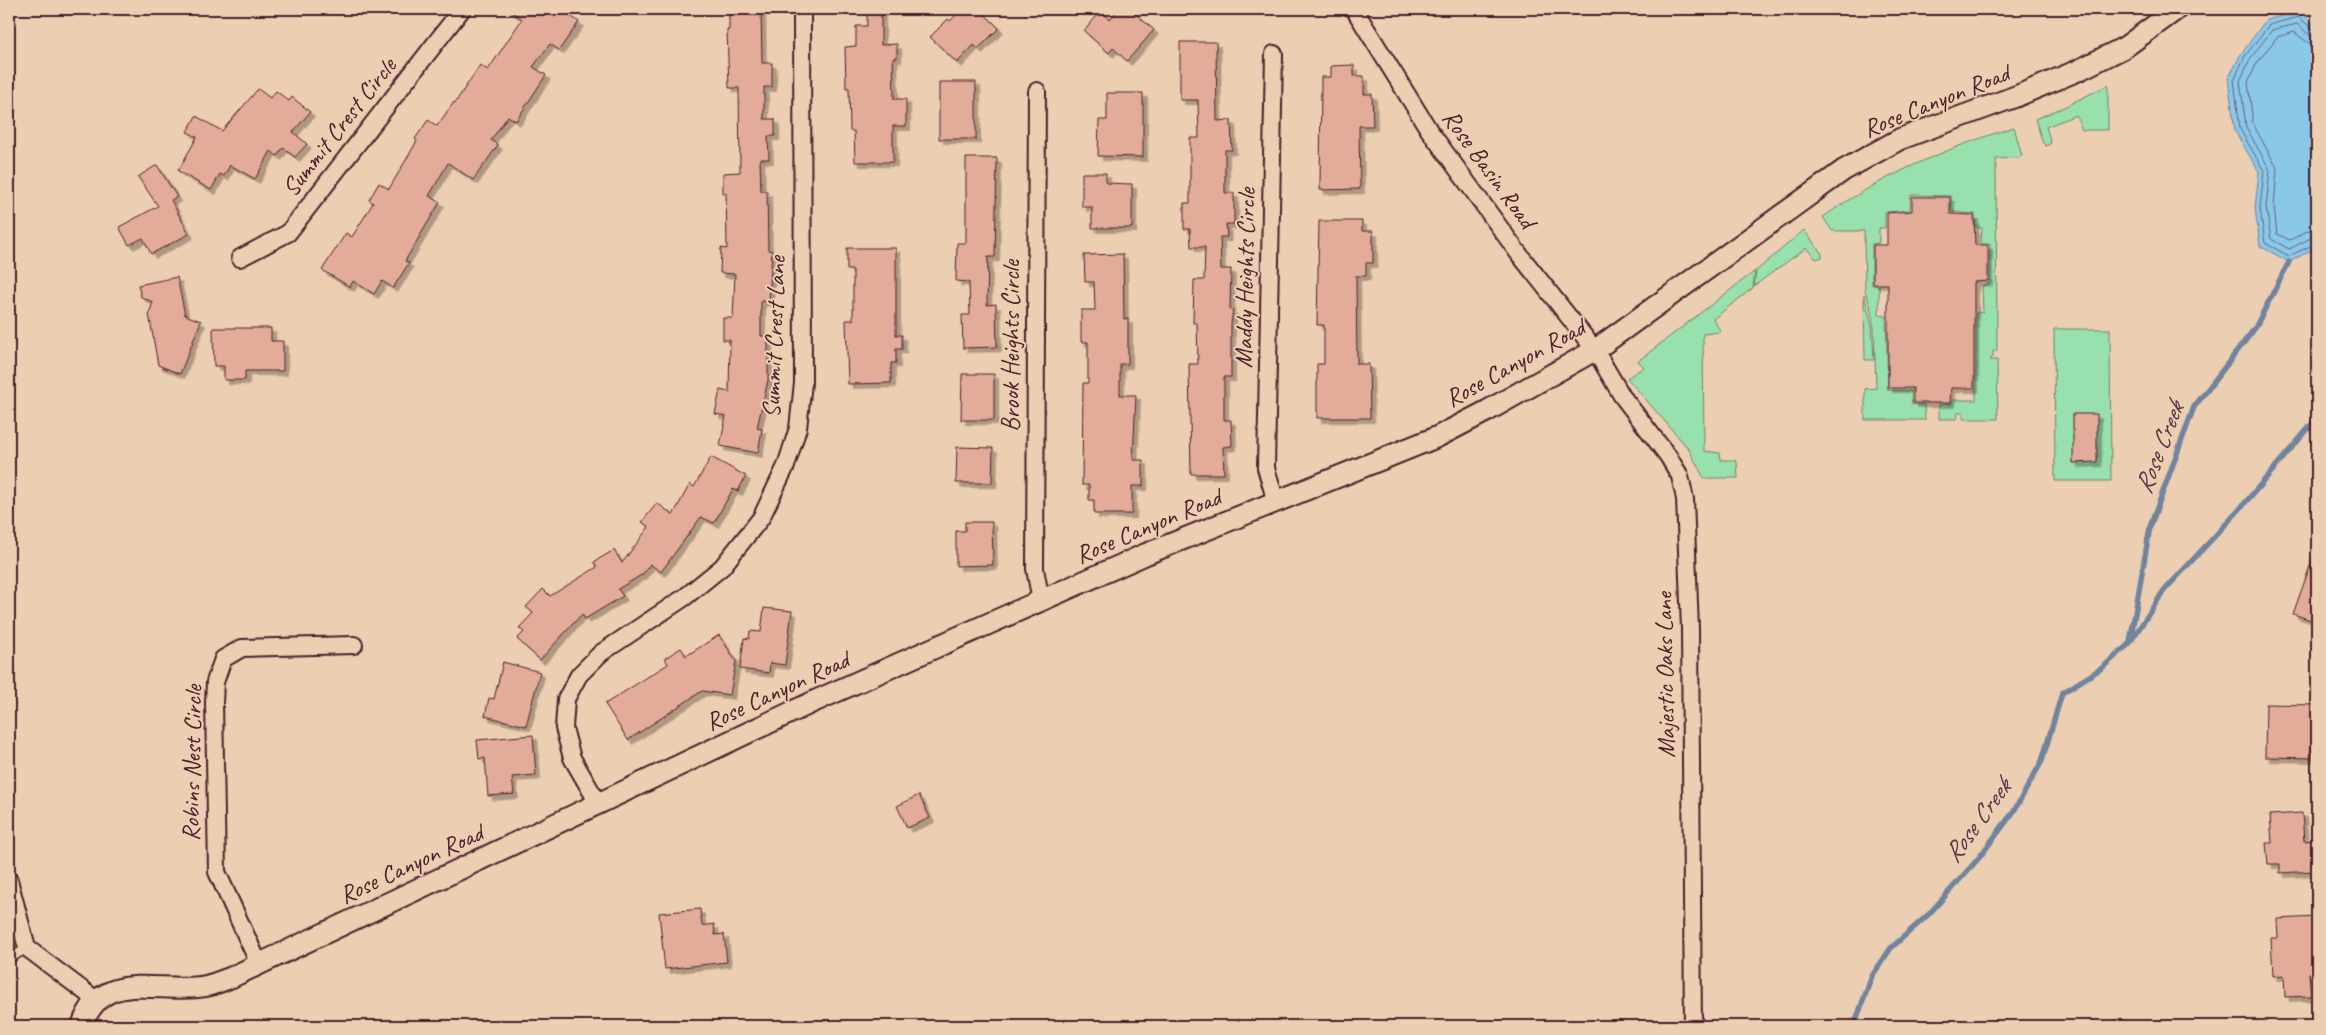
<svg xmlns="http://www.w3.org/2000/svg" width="2326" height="1035" viewBox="0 0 2326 1035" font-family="Caveat,sans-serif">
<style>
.green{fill:#98e0ae;stroke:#71806c}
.water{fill:#8ac8ea;stroke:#70849e}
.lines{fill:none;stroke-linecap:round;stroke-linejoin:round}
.shore{stroke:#646377;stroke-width:1}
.stream{stroke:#70849e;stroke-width:5.5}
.building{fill:#e2ab9a;stroke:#4a1f2b;filter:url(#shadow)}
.service-casing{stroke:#4a1f2b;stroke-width:11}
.minor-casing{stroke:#4a1f2b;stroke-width:20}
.tertiary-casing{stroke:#4a1f2b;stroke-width:24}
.service{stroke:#eccfb2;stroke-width:8}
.minor{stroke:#eccfb2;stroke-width:16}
.tertiary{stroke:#eccfb2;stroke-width:20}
.labels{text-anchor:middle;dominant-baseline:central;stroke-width:4;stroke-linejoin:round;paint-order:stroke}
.street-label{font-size:25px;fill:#4a1f2b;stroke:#eccfb2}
.water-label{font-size:26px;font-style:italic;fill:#543848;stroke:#eccfb2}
</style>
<defs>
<filter id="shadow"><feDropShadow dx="4.5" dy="4.5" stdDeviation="0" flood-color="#0004"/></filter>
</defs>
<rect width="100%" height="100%" fill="#eccfb2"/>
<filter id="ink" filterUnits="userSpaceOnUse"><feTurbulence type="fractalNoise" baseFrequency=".02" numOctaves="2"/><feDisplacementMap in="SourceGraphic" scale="10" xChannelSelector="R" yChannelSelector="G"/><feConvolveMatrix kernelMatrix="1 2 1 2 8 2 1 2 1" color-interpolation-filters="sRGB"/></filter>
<g filter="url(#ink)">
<path class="green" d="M 2108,85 L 2108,130 L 2082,130 L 2076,115 L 2046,127 L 2051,143 L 2046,146 L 2043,143 L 2035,119 L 2064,107 Z
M 2014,127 L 2022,156 L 2018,158 L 1996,159 L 1997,351 L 1993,351 L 1993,357 L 1990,360 L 1997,360 L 1998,419 L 1963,419 L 1963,412 L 1958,412 L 1957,419 L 1939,419 L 1939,405 L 1952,404 L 1952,400 L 1976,400 L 1976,313 L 1983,312 L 1982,286 L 1990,283 L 1990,244 L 1981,244 L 1982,228 L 1976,227 L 1975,214 L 1952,212 L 1951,196 L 1911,195 L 1910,210 L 1885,212 L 1885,228 L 1879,228 L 1879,243 L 1872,244 L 1872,285 L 1879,286 L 1879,315 L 1886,316 L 1888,390 L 1911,391 L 1912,404 L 1924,405 L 1925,420 L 1865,420 L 1865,389 L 1876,388 L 1874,328 L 1870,306 L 1865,290 L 1864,231 L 1832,231 L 1823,217 C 1883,175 1945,149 2014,127 Z
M 1804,230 L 1822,254 L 1822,257 L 1816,259 L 1806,248 L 1754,286 L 1756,271 Z
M 1755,271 L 1753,288 L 1713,319 L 1721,332 L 1703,334 L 1704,451 L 1720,453 L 1721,460 L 1735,460 L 1737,462 L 1738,478 L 1704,478 L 1688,448 L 1627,378 L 1644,367 L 1638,361 Z
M 1864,294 L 1872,327 L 1874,360 L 1865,360 Z
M 2054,329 L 2110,329 L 2111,481 L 2055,481 Z"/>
<path class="water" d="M 2300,11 L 2317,27 L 2317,247 L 2289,262 L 2260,246 L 2255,208 L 2259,172 L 2235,131 L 2228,79 L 2241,54 L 2266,20 Z"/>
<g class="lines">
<path class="shore" d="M 2317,30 L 2313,29 L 2298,17 L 2269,25 L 2245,56 L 2234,80 L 2240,129 L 2264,171 L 2260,208 L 2265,243 L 2289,256 L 2317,243
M 2317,36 L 2309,35 L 2297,24 L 2272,30 L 2250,59 L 2240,81 L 2246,127 L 2270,170 L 2266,207 L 2271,239 L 2289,249 L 2311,238 L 2317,237
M 2317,44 L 2307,42 L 2294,32 L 2277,37 L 2257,63 L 2248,82 L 2253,124 L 2277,168 L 2274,207 L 2277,234 L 2290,240 L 2309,230 L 2317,229"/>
<path class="stream" d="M 2130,642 L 2150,527 L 2194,407 L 2255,328 L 2289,262
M 1854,1026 L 1872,976 L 1891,948 L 1929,914 L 1978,859 L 2014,811 L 2042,761 L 2062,693 L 2102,668 L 2129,644 L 2163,592 L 2239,510 L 2313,423 L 2317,414"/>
</g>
<path class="building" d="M 507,9 L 561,9 L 579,22 L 559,50 L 550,44 L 533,67 L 546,75 L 516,121 L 508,116 L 491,140 L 498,145 L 473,180 L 448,163 L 429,196 L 440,202 L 405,261 L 409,263 L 393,288 L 382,281 L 374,294 L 353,281 L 350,287 L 322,270 L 346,233 L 352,237 L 373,203 L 369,200 L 379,183 L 389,189 L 417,141 L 415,139 L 428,120 L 437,126 L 454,102 L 455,103 L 480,65 L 488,70 L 522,19 Z
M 729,9 L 761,9 L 762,63 L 772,63 L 772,87 L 764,87 L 764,119 L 775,119 L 775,136 L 768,136 L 769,159 L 760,159 L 761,191 L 767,191 L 768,250 L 772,251 L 769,302 L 761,301 L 761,336 L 768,336 L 768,380 L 757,428 L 762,429 L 758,453 L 720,446 L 726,416 L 715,414 L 720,390 L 729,392 L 730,340 L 723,340 L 723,318 L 733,318 L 735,274 L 720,273 L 721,248 L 727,249 L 726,193 L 723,193 L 723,173 L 740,172 L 739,88 L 729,88 L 727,30 L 729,30 Z
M 867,9 L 881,9 L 881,45 L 897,44 L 897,58 L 893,58 L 894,99 L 906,99 L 906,126 L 893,126 L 893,162 L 855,162 L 854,131 L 850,131 L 849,88 L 846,88 L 845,47 L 856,46 L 856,26 L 867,26 Z
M 962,9 L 979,9 L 999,28 L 978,49 L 974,45 L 957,63 L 930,37 L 948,19 L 950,21 Z
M 1119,9 L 1130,9 L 1154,30 L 1127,61 L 1113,48 L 1109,53 L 1084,31 L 1101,11 L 1110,19 Z
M 1180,42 L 1216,42 L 1217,121 L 1231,120 L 1232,150 L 1225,150 L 1225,193 L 1234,193 L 1234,224 L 1226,224 L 1227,237 L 1220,237 L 1221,269 L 1231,269 L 1230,310 L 1233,310 L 1231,324 L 1231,377 L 1224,377 L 1224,420 L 1231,420 L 1232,446 L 1223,447 L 1224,474 L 1191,474 L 1189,364 L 1198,364 L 1197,323 L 1193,323 L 1194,280 L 1204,280 L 1205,247 L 1191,247 L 1190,229 L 1184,229 L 1184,203 L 1190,203 L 1190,138 L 1199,138 L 1198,100 L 1180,100 Z
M 1354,65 L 1354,76 L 1364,76 L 1364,94 L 1372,94 L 1373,126 L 1359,126 L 1360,189 L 1320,190 L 1321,77 L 1331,77 L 1331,66 Z
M 939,82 L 976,82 L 976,139 L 939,139 Z
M 258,89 L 270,98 L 276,91 L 289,101 L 292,97 L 310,112 L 293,132 L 307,144 L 295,157 L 283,148 L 277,156 L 271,151 L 255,179 L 230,165 L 224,176 L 220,174 L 211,190 L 178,171 L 197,137 L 187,132 L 196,116 L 222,131 Z
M 1107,93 L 1143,93 L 1143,157 L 1098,156 L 1099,120 L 1107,120 Z
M 966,158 L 997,158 L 995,257 L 988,257 L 987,305 L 996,304 L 997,347 L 963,348 L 962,315 L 970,315 L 969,282 L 956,281 L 957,243 L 966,243 Z
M 157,165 L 177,197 L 171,200 L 189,234 L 151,254 L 143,238 L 129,245 L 119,227 L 158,206 L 138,177 Z
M 1082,173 L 1106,173 L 1106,183 L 1132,184 L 1132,228 L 1092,228 L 1092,207 L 1082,207 Z
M 1912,197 L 1950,197 L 1950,214 L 1974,215 L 1975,245 L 1988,245 L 1988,281 L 1974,282 L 1974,388 L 1951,388 L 1950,403 L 1913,403 L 1913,388 L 1888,388 L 1888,284 L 1873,284 L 1873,245 L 1887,245 L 1887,213 L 1912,211 Z
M 1319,221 L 1362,221 L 1362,231 L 1373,231 L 1373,263 L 1366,263 L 1366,276 L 1356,276 L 1357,364 L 1369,364 L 1370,418 L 1317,418 L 1317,364 L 1324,364 L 1324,325 L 1317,325 Z
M 847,248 L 896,248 L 896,335 L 902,335 L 902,349 L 896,349 L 896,363 L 891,363 L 891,383 L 848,384 L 846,320 L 853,320 L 853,270 L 847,270 Z
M 1123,254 L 1124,319 L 1128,319 L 1128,364 L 1120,364 L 1120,395 L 1136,395 L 1133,460 L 1143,460 L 1143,486 L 1132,486 L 1132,514 L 1094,514 L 1094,500 L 1089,500 L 1089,485 L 1082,485 L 1083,383 L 1088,383 L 1088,342 L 1081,342 L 1081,310 L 1095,310 L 1094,282 L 1085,282 L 1084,255 Z
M 177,277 L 185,315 L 201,321 L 180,374 L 158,365 L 149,314 L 153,302 L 141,297 L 138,285 Z
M 213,328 L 271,328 L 271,341 L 283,341 L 283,371 L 245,371 L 245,380 L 224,380 L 224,366 L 214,366 Z
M 962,374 L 994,374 L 994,420 L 961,420 Z
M 2073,414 L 2097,414 L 2097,462 L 2073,463 Z
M 957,447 L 993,448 L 992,483 L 956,483 Z
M 711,457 L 746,476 L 738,491 L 733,489 L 714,523 L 701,517 L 661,572 L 650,564 L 643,574 L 618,589 L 623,596 L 585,619 L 582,614 L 540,660 L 517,639 L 524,632 L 519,628 L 533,613 L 526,607 L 543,589 L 550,596 L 597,567 L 594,562 L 614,550 L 622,563 L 649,527 L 642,522 L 657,503 L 673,515 L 690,484 L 694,487 Z
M 965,522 L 992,522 L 993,565 L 956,566 L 956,531 L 965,531 Z
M 2315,552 L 2317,553 L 2317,622 L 2293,614 Z
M 764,608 L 792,611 L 785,665 L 770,663 L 769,673 L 740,669 L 744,638 L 749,639 L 750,631 L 761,632 Z
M 719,635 L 736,661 L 730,695 L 702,691 L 628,740 L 605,704 L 668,664 L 665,658 L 681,648 L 686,656 Z
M 503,662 L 540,672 L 526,726 L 485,716 L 489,698 L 494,699 Z
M 2266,704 L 2317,705 L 2317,721 L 2312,721 L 2312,758 L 2265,757 Z
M 533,735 L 536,775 L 512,777 L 514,794 L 488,796 L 485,758 L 479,759 L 477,740 Z
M 919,795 L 930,818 L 907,828 L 897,806 Z
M 2302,813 L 2304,841 L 2313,840 L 2315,871 L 2280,873 L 2280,864 L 2268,864 L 2266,843 L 2272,843 L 2270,815 Z
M 700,909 L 702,926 L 714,924 L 715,935 L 724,934 L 727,962 L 665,969 L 659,913 Z
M 2317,917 L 2317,973 L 2309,973 L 2311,996 L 2285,997 L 2284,975 L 2273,976 L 2271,938 L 2278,938 L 2277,919 Z"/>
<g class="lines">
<defs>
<path id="service" d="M 9,959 L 27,948"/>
<path id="minor" d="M 1354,9 L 1429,130 L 1519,254 L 1595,350 L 1622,396 L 1668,456 L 1680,476 L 1685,499 L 1690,629 L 1693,1026
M 1274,54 L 1266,468 L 1276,502
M 1037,91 L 1035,569 L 1041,601
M 240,258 L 288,233 L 462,9
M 598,803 L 572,758 L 564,728 L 566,699 L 579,675 L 601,653 L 685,597 L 722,567 L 761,518 L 786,466 L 798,428 L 803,383 L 802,9
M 9,880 L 27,948 L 96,1000
M 259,964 L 217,872 L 214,703 L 215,682 L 223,659 L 242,648 L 354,645"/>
<path id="tertiary" d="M 82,1026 C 102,966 160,995 206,986 C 215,984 224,980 232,977 L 815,701 L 979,628 L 1146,554 L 1437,437 L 1487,411 L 1595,350 L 1844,170 L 1900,139 L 2017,96 L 2079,70 L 2125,47 L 2177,9"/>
</defs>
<use href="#service" class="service-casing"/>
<use href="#minor" class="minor-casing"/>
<use href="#tertiary" class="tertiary-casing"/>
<use href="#service" class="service"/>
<use href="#minor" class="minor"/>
<use href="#tertiary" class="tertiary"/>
</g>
</g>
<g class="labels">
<g class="street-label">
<text transform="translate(1936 101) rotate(-22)">Rose Canyon Road</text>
<text transform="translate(339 127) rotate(-52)">Summit Crest Circle</text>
<text transform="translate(1489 169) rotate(54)">Rose Basin Road</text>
<text transform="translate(1245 278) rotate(-89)">Maddy Heights Circle</text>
<text transform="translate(774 337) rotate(-88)">Summit Crest Lane</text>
<text transform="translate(1011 346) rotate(-90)">Brook Heights Circle</text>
<text transform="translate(1515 363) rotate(-29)">Rose Canyon Road</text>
<text transform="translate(1148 526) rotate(-23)">Rose Canyon Road</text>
<text transform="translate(1665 675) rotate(-91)">Majestic Oaks Lane</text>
<text transform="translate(777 691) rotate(-25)">Rose Canyon Road</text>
<text transform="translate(192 763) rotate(-89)">Robins Nest Circle</text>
<text transform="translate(411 864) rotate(-25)">Rose Canyon Road</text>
</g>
<g class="water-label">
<text transform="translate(2159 448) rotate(-69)">Rose Creek</text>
<text transform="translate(1977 821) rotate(-54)">Rose Creek</text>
</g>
</g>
<rect width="2326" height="1035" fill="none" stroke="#eccfb2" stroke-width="30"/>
<rect x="15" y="15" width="2296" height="1005" fill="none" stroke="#4a1f2b" stroke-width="2" filter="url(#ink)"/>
</svg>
